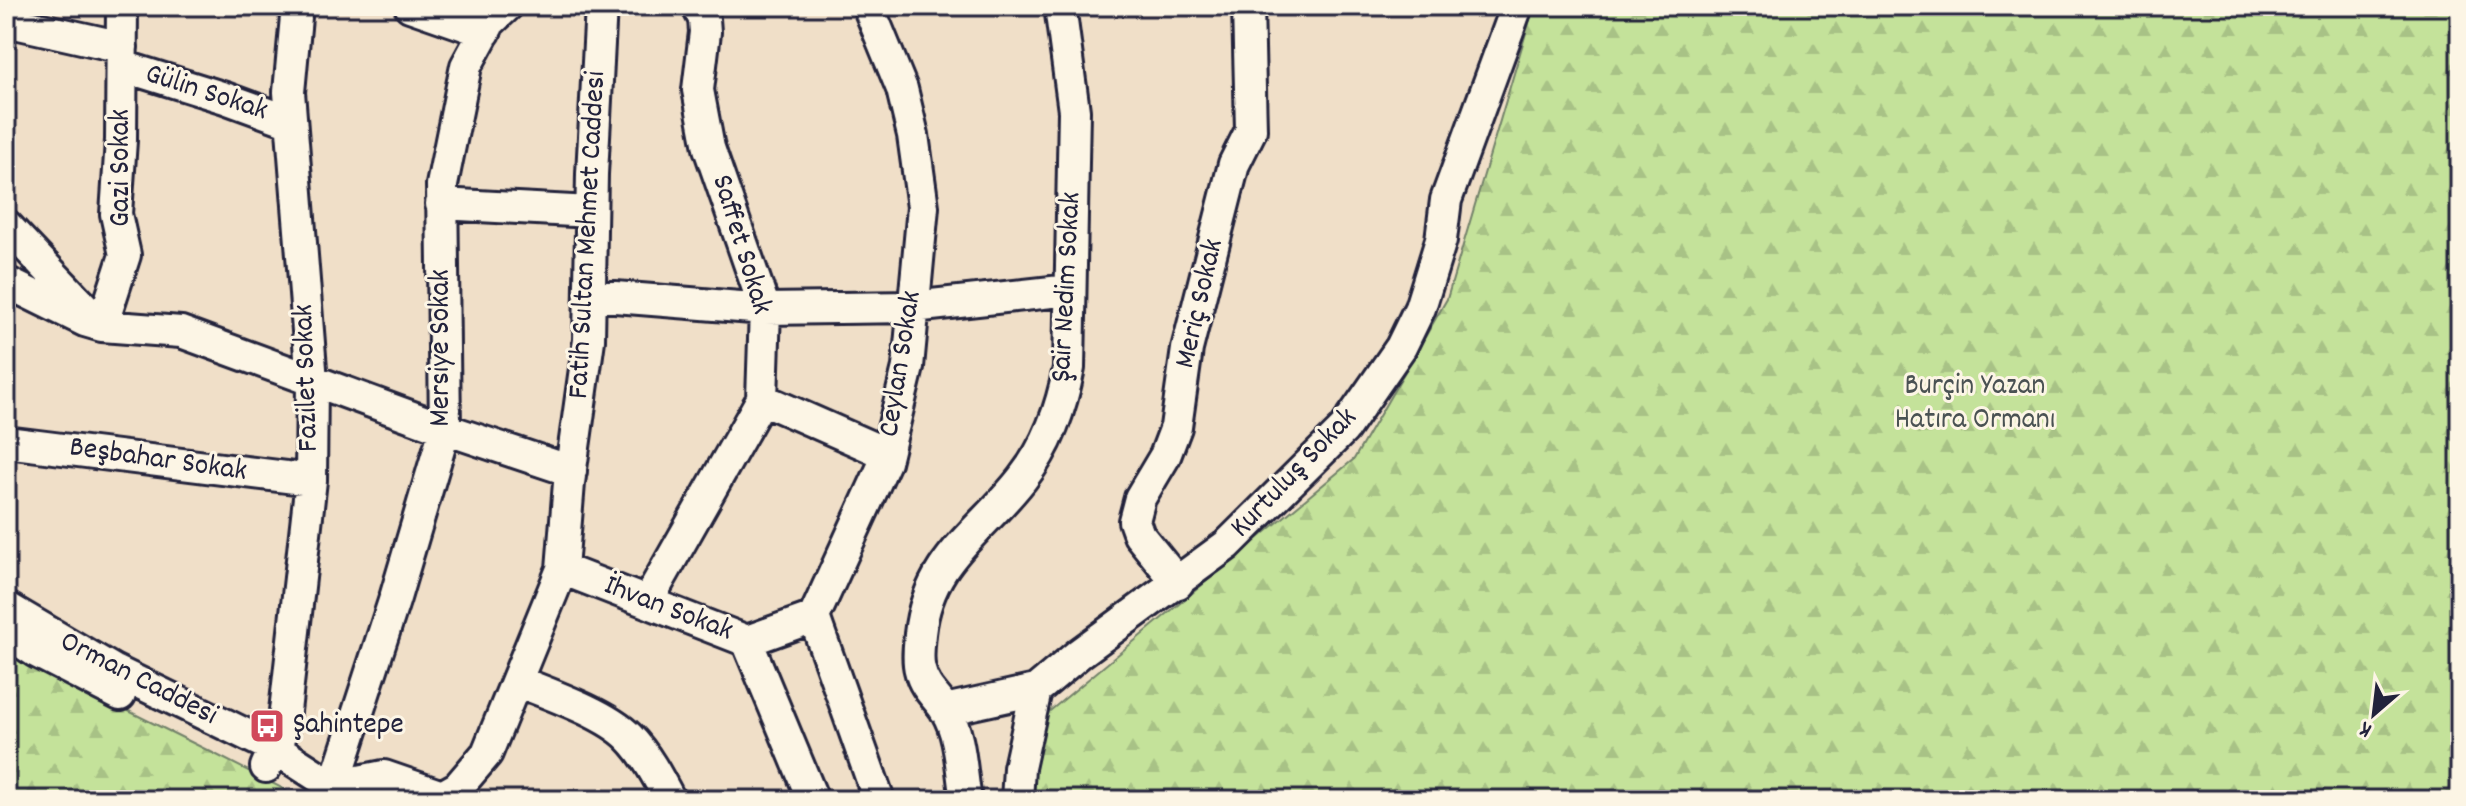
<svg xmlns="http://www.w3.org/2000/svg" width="2466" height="806" viewBox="0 0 2466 806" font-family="Dekko,sans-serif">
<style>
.forest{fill:url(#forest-firs);stroke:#73826a;stroke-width:2}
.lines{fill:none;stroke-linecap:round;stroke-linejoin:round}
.minor-casing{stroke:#22223b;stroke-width:36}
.minor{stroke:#fcf5e5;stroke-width:30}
.labels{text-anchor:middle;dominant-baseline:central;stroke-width:6;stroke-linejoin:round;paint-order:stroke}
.street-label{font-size:30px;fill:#22223b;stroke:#fcf5e5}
.park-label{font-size:30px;fill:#4a5253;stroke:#fcf5e5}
.poi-label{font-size:30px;fill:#22223b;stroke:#fcf5e5;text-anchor:start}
</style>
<defs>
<pattern id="forest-firs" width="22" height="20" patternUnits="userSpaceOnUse" patternTransform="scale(2)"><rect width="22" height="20" fill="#c4e29a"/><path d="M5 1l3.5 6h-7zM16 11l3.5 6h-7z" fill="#a8c286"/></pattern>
</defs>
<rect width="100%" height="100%" fill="#f0dfc8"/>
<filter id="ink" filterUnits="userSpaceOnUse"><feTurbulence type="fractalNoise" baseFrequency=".0125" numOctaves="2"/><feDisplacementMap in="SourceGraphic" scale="16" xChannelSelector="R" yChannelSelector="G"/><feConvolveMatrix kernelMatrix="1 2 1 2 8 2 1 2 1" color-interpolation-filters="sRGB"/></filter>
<g filter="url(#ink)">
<path class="forest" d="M 1534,6 L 2460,6 L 2460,800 L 1028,800 L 1045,715 L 1354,459 L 1447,299 Z
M 6,650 L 211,752 L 282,788 L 299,800 L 6,800 Z"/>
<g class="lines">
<defs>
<path id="minor" d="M 410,6 L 485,32
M 868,6 L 902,89 L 913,135 L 923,207 L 908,367 L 885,462 L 814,617 L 879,800
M 6,21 L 122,47
M 122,66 L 225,98 L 291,122
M 441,204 L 591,212
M 6,225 L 102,326 L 125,255 L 116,214 L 121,140 L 122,6
M 6,282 L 85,321 L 102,326 L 181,332 L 445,429 L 571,471
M 590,295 L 765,309 L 913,307 L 1070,290
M 762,399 L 887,454
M 6,442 L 311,480
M 562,569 L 747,641 L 813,800
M 1178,583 L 1139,535 L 1134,521 L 1140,498 L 1165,456 L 1176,427 L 1187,349 L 1234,164 L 1251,130 L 1248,6
M 647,602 L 762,399 L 765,309 L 709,148 L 698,90 L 705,32 L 704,19 L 697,6
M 6,607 L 113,670 L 274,748 L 347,795
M 6,632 L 36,652 L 120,695
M 747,641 L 814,617
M 517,681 C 549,694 605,713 629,737 C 646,754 659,779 670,800
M 945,710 L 1036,690 L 1080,653 L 1227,545 L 1344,429 L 1401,347 L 1420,308 L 1441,240 L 1446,200 L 1517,6
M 266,767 L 283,729 L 311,480 L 312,381 L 289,92 L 297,6
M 334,786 L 384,776 L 442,796 L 458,787 L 487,753 L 562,569 L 569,483 L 589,340 L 592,174 L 601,6
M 326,800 L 334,786 L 395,598 L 445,429 L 442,185 L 466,66 L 490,22 L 507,6
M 966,800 C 961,772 961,735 946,711 C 937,697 924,688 920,670 C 917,660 919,645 920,634 C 928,559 980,533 1022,479 C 1048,446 1061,409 1069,368 L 1074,111 L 1060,6
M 1017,800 L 1019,768 L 1036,690"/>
</defs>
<use href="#minor" class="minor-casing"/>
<use href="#minor" class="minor"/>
</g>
</g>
<defs>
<symbol id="bus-square" viewBox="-11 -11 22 22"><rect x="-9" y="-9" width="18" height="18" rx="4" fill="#d1495b" stroke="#fcf5e5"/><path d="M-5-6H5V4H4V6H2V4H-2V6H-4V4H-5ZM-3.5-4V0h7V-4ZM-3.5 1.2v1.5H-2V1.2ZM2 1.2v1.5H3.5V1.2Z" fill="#fff"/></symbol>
</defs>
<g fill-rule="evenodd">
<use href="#bus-square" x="247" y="706" width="40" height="40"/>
</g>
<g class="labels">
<g class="street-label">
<text transform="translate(206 94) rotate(18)">Gülin Sokak</text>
<text transform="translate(122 168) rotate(-90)">Gazi Sokak</text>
<text transform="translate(589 235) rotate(-87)">Fatih Sultan Mehmet Caddesi</text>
<text transform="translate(740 245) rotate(73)">Saffet Sokak</text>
<text transform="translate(1068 287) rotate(-87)">Şair Nedim Sokak</text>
<text transform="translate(1201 304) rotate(-77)">Meriç Sokak</text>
<text transform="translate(442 348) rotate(-90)">Mersiye Sokak</text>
<text transform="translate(902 364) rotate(-81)">Ceylan Sokak</text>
<text transform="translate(308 378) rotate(-92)">Fazilet Sokak</text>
<text transform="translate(158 461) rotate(8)">Beşbahar Sokak</text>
<text transform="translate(1295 474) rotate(-46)">Kurtuluş Sokak</text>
<text transform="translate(668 610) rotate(21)">İhvan Sokak</text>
<text transform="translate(138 680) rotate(27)">Orman Caddesi</text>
</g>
<g class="park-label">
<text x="1975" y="387">Burçin Yazan<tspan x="1975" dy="34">Hatıra Ormanı</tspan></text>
</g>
<g class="poi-label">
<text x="293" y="726">Şahintepe</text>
</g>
</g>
<rect width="2466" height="806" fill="none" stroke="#fcf5e5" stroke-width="32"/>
<rect x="16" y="16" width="2434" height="774" fill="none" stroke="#22223b" stroke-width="3" filter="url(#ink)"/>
<g transform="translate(2374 714) rotate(208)" stroke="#fcf5e5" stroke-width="6" paint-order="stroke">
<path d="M0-6L14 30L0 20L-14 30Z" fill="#22223b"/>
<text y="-12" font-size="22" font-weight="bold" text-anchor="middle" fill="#22223b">K</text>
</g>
</svg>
